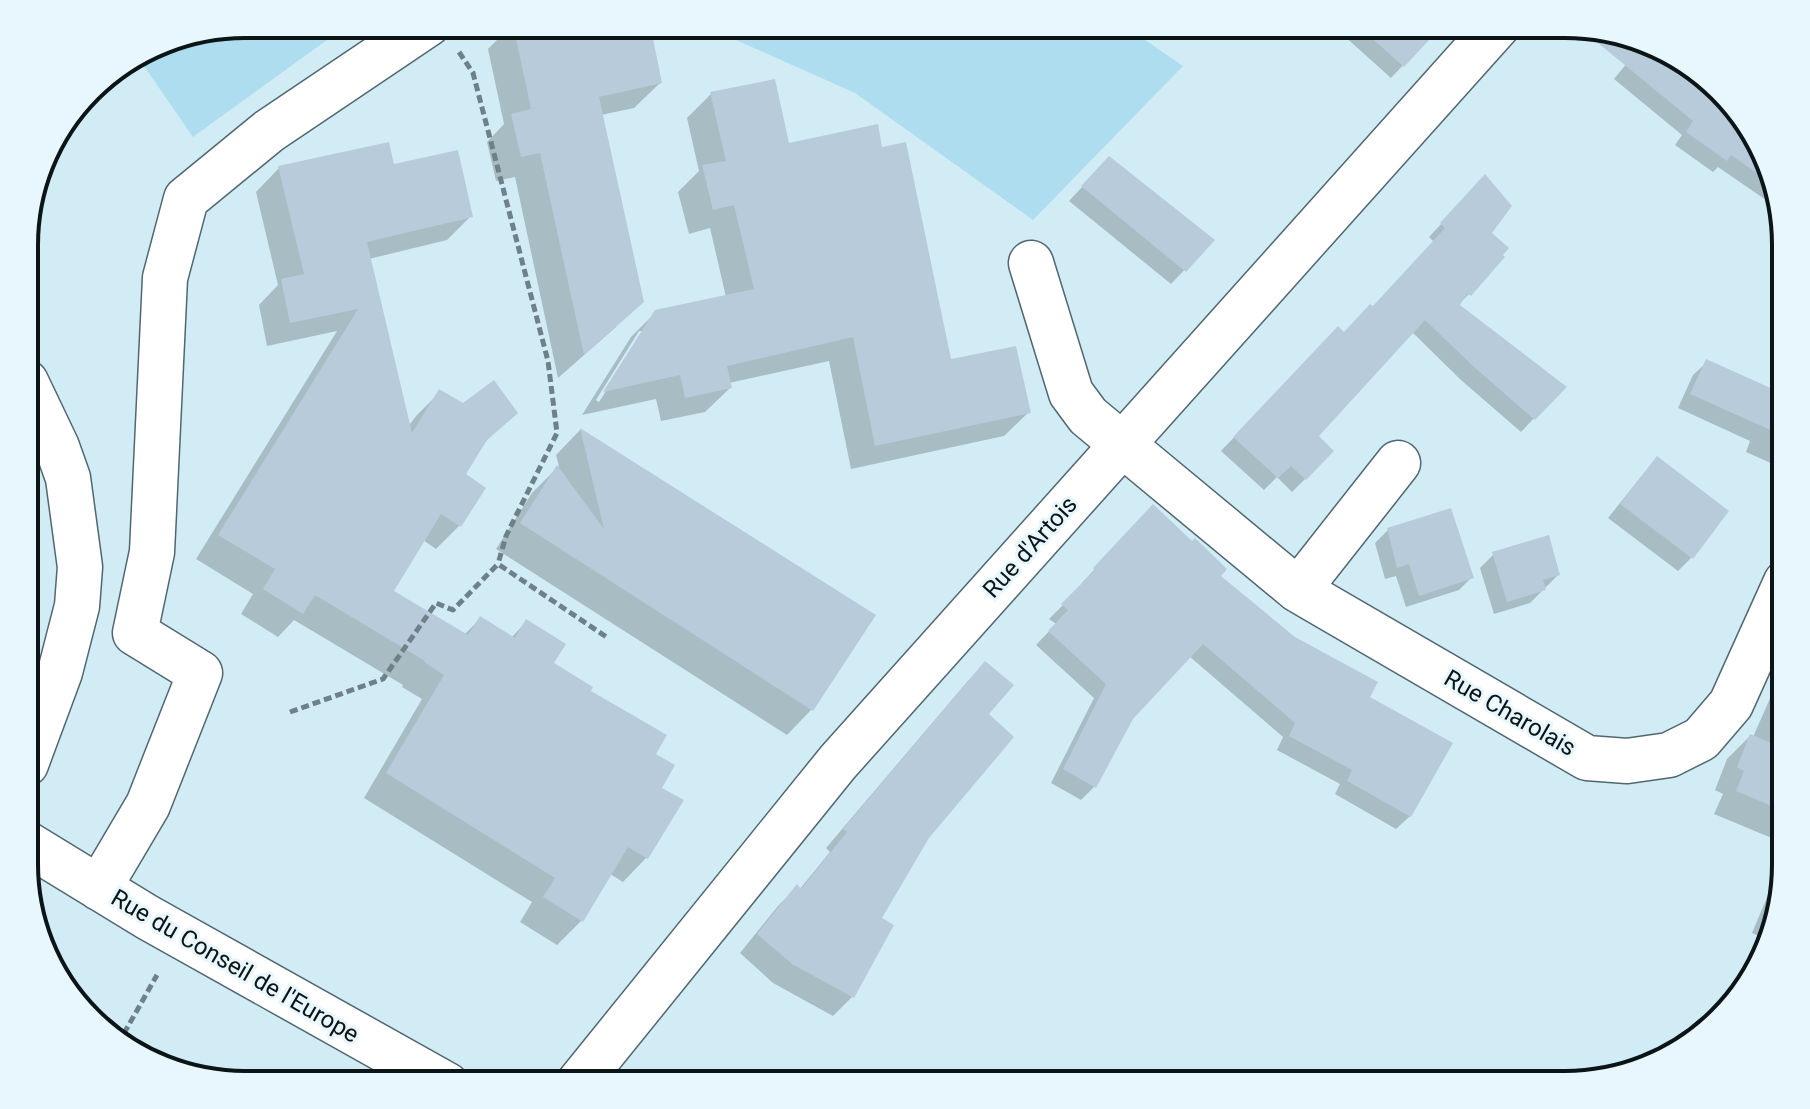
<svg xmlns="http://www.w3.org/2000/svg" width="1810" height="1109" viewBox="0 0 1810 1109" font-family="Roboto,sans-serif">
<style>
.green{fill:#adddef}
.shadow{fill:#0003;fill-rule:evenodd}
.building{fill:#b8cbdb}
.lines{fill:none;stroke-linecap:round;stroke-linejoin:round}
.minor-casing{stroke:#506770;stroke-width:47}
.path{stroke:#6f8188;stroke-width:5;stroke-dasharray:8 4;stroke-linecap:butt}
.minor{stroke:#fff;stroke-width:44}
.labels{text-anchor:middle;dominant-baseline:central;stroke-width:6;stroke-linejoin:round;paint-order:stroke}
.street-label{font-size:24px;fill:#0b1417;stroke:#e8f7fd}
.rim{fill:none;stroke:#0b1417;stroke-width:4}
</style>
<rect width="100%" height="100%" fill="#d2ecf6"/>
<path class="green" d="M 245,24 L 349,24 L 193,137 L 137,56 L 161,41 Z
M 700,24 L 1122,24 L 1183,66 L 1033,220 L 855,93 Z"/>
<path class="shadow" d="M 513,24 L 562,37 L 660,83 L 634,108 L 601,115 L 616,327 L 558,378 L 515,177 L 496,181 L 487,142 L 504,124 L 488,49 Z
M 1353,24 L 1409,24 L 1427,40 L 1391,78 L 1343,35 Z
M 1640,47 L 1688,61 L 1756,134 L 1779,209 L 1718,167 L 1713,172 L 1675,145 L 1682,135 L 1614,79 Z
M 711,94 L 787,145 L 881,150 L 950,362 L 1029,412 L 1004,436 L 851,469 L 829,361 L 729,383 L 730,388 L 705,412 L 661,421 L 656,399 L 582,415 L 631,337 L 656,312 L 726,297 L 710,228 L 689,234 L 678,192 L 699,171 L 687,118 ZM 639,331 L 644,331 L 599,402 L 596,400 Z
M 392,166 L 471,216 L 447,240 L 369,259 L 408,427 L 416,416 L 440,392 L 463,406 L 515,413 L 482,445 L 464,475 L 460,525 L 436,549 L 423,540 L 391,591 L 464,635 L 480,619 L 511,638 L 526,622 L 552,663 L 588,692 L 653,754 L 659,789 L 681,801 L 646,858 L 623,882 L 610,874 L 581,921 L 557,945 L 520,922 L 532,902 L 364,798 L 422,699 L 402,687 L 403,685 L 294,620 L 278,637 L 241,614 L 253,594 L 196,559 L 337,331 L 267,346 L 259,305 L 278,285 L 256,192 L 279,168 Z
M 1096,172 L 1212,241 L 1171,284 L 1069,201 Z
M 1473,190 L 1490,233 L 1469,294 L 1458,305 L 1564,387 L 1521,432 L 1461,380 L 1412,332 L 1316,437 L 1305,479 L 1292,492 L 1277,477 L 1264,490 L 1221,451 L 1326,341 L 1344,335 L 1373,309 L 1434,242 L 1429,237 Z
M 1707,362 L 1786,397 L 1786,470 L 1746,452 L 1750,441 L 1678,408 L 1693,375 Z
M 580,430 L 873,616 L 812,709 L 787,735 L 496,549 L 532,493 L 559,466 L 556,455 Z
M 1657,459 L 1692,557 L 1678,571 L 1608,518 L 1644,473 Z
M 1140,520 L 1218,576 L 1367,698 L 1410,816 L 1396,829 L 1335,794 L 1340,784 L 1277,750 L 1283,737 L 1189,656 L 1131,718 L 1095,786 L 1081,800 L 1051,783 L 1094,698 L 1036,645 L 1056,624 L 1049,619 L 1083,585 L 1082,583 Z
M 1388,530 L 1472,577 L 1459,590 L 1406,607 L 1396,576 L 1385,579 L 1375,543 Z
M 1494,554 L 1558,575 L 1530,603 L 1494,614 L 1480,568 Z
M 1786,662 L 1786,844 L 1714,814 L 1723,794 L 1715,790 L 1727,759 L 1750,736 L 1753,737 Z
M 985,663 L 986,715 L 928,836 L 880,919 L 891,926 L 852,997 L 833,1016 L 773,983 L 740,953 L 778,906 L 797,887 L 799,890 L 830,852 L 826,848 L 967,682 Z
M 1786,852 L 1786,878 L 1765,939 L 1752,933 Z"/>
<path class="building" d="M 513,24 L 562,24 L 564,34 L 614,24 L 650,24 L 662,83 L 599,97 L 644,302 L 584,355 L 540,153 L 521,157 L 511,114 L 531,109 Z
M 1356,24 L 1444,24 L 1404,67 Z
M 1581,29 L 1677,58 L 1704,78 L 1756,134 L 1771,183 L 1731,155 L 1727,161 L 1686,132 L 1693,121 Z
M 775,79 L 789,143 L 878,124 L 882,147 L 906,142 L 951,359 L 1016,346 L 1031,413 L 875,446 L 853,337 L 727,366 L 732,388 L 685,398 L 680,375 L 603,392 L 655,310 L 754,289 L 734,205 L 713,210 L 702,165 L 726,161 L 710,92 Z
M 389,142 L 394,164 L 458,150 L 473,217 L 367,242 L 412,433 L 439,389 L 463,403 L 494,380 L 518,413 L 487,440 L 466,474 L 486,488 L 461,527 L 441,514 L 394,591 L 468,635 L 480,616 L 515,638 L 526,619 L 566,644 L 554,663 L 593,687 L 591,691 L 667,735 L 656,754 L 675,765 L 662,788 L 684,800 L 648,859 L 628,847 L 583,922 L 543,897 L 555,878 L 386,773 L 444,675 L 424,662 L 425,661 L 315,595 L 303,614 L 263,589 L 275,569 L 218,535 L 358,309 L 290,323 L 281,279 L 304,274 L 278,166 Z
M 1109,156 L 1215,240 L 1186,272 L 1081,186 Z
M 1485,174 L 1512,206 L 1492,233 L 1509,248 L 1503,255 L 1505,257 L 1471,296 L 1467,294 L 1460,305 L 1567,387 L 1535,420 L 1474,367 L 1425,320 L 1319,436 L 1334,451 L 1306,480 L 1291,466 L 1278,478 L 1233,437 L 1338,326 L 1344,332 L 1370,304 L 1373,306 L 1445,228 L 1440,223 Z
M 1706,359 L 1786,395 L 1786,437 L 1690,394 Z
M 580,428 L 876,615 L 813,711 L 520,523 L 557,465 L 604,529 Z
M 1657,456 L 1729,511 L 1693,559 L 1620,504 Z
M 1153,504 L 1192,541 L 1195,538 L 1227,569 L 1221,576 L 1295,637 L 1378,682 L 1370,697 L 1453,743 L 1411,817 L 1347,781 L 1352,770 L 1289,736 L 1295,723 L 1203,644 L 1133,719 L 1096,788 L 1063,769 L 1106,684 L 1048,631 L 1068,610 L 1061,604 L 1095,570 L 1093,568 Z
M 1451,508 L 1474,578 L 1419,596 L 1409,564 L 1397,568 L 1387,528 Z
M 1549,535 L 1560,575 L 1543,580 L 1546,590 L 1507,602 L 1492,552 Z
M 985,661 L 1014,685 L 989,714 L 1014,737 L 929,838 L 882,918 L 894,925 L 854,998 L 792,964 L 757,934 L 797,884 L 801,889 L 847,832 L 843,829 Z
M 1750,734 L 1786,749 L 1786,812 L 1736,791 L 1744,771 L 1737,767 Z"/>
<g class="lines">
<defs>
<path id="minor" d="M 1031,263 L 1071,393 L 1088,416 L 1298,590 L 1398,463
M 26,382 L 57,447 L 68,478 L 80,567 L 77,606 L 60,672 L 26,764
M 1298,590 L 1587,758 L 1627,761 L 1669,755 L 1701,739 L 1731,704 L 1786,582
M 26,843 L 147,917 L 447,1085
M 99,888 L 148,805 L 200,673 L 135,633 L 152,552 L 165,278 L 186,199 L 269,131 L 428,24
M 577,1085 L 838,762 L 1499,24"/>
</defs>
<use href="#minor" class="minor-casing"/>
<path class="path" d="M 459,52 L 473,73 L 548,361 L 557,433 L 506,536 L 498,564
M 290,712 L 383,679 L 436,603 L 453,610 L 498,564 L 608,638
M 118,1044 L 157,975"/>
<use href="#minor" class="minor"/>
</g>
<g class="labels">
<g class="street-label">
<text transform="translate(1030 547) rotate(-48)">Rue d'Artois</text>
<text transform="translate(1510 713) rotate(30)">Rue Charolais</text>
<text transform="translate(235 966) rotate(30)">Rue du Conseil de l'Europe</text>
</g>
</g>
<path d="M0 0H1810V1109H0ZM245 38H1565A207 207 0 0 1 1772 245V864A207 207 0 0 1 1565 1071H245A207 207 0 0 1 38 864V245A207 207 0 0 1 245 38Z" fill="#e8f7fd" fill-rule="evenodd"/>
<path class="rim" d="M245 38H1565A207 207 0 0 1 1772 245V864A207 207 0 0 1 1565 1071H245A207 207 0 0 1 38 864V245A207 207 0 0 1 245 38Z"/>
</svg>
